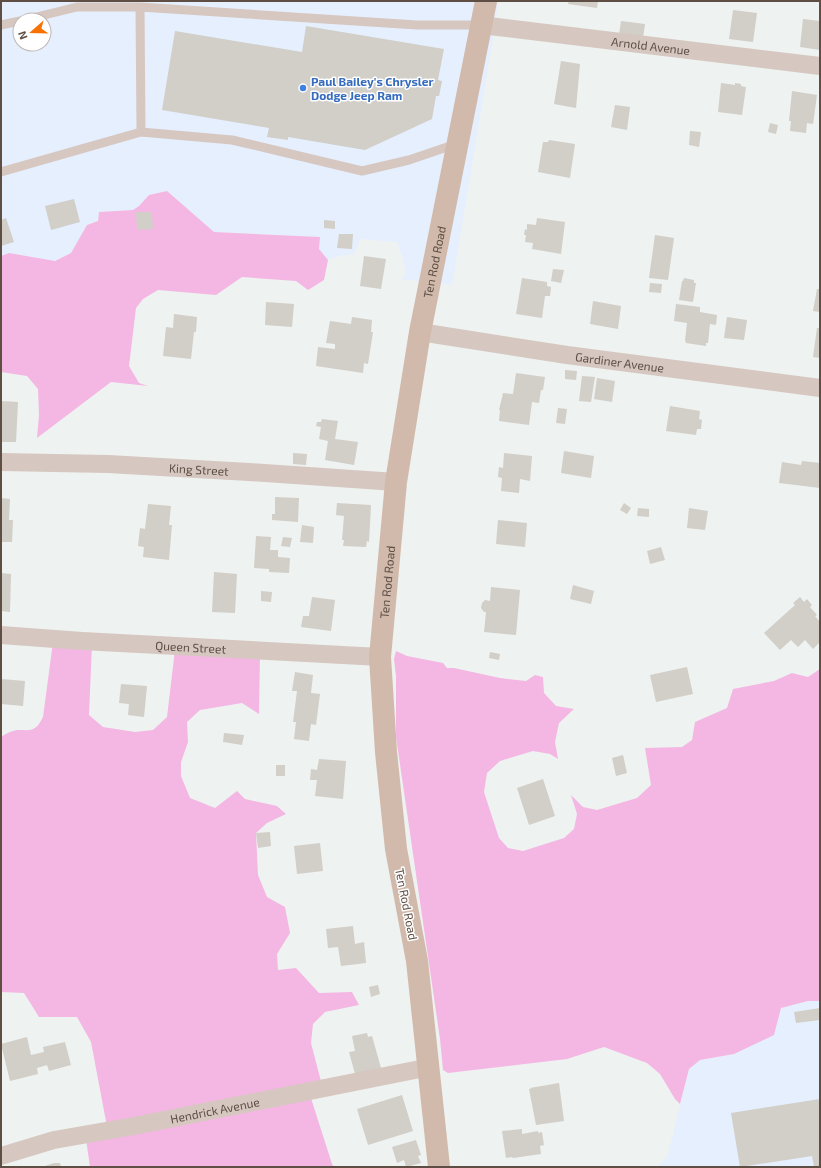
<svg xmlns="http://www.w3.org/2000/svg" width="821" height="1168" viewBox="0 0 821 1168" font-family="'Exo 2',sans-serif">
<style>
.commercial{fill:#e6effe;fill-rule:evenodd}
.green{fill:#f4b7e3}
.building{fill:#d2cec8}
.lines{fill:none;stroke-linecap:round;stroke-linejoin:round}
.lane{stroke:#d6c7c0;stroke-width:9}
.street{stroke:#d6c7c0;stroke-width:18}
.primary{stroke:#d1baab;stroke-width:22}
.shop-dot{fill:#3f7fe0;stroke:#fff;stroke-width:1.5}
.labels{text-anchor:middle;dominant-baseline:central;stroke-width:3;stroke-linejoin:round;paint-order:stroke}
.street-label{font-size:12px;fill:#5e4e44;stroke:#fff}
.shop-label{font-size:12px;font-weight:bold;fill:#366cbe;stroke:#fff;text-anchor:start}
</style>
<rect width="100%" height="100%" fill="#eef2f1"/>
<path class="commercial" d="M 1,1 L 498,1 L 495,27 L 452,285 L 401,279 L 406,273 L 403,259 L 397,242 L 360,239 L 354,254 L 336,257 L 328,260 L 319,249 L 319,237 L 214,232 L 167,191 L 149,195 L 139,206 L 133,210 L 99,212 L 98,221 L 87,225 L 71,253 L 55,261 L 9,253 L 1,256 ZM 20,20 L 44,20 L 44,44 L 20,44 Z
M 808,1001 L 820,1001 L 820,1167 L 657,1167 L 668,1155 L 689,1069 L 700,1060 L 734,1054 L 781,1008 Z"/>
<path class="green" d="M 167,191 L 214,232 L 320,237 L 319,249 L 328,260 L 324,280 L 308,290 L 296,281 L 242,277 L 216,295 L 158,290 L 143,299 L 136,308 L 129,366 L 139,383 L 148,386 L 111,382 L 37,438 L 39,415 L 38,389 L 27,376 L 1,372 L 1,256 L 9,253 L 55,261 L 71,253 L 87,225 L 98,221 L 99,212 L 133,210 L 139,206 L 149,195 Z
M 53,642 L 92,644 L 89,715 L 103,727 L 135,732 L 153,730 L 167,717 L 175,650 L 260,653 L 259,714 L 242,703 L 200,710 L 187,722 L 188,742 L 181,762 L 181,776 L 190,798 L 215,808 L 237,791 L 245,799 L 277,806 L 286,814 L 267,823 L 256,833 L 258,875 L 267,897 L 285,907 L 290,933 L 277,954 L 278,970 L 296,968 L 319,993 L 352,992 L 359,1005 L 325,1012 L 313,1024 L 311,1043 L 323,1089 L 310,1095 L 332,1164 L 334,1167 L 90,1167 L 86,1139 L 108,1132 L 91,1042 L 77,1017 L 39,1017 L 24,993 L 1,992 L 1,737 C 4,735 7,733 10,732 C 25,726 33,738 43,717 Z
M 396,651 L 407,656 L 443,663 L 447,668 L 454,668 L 500,678 L 526,681 L 535,675 L 543,677 L 544,693 L 556,706 L 574,709 L 559,723 L 555,742 L 558,759 L 550,754 L 533,751 L 500,761 L 487,773 L 484,792 L 499,838 L 508,848 L 523,851 L 564,838 L 574,829 L 577,814 L 571,795 L 583,807 L 597,810 L 637,798 L 651,785 L 645,748 L 682,747 L 692,740 L 695,722 L 727,708 L 733,689 L 774,681 L 792,673 L 808,677 L 820,669 L 820,1001 L 808,1001 L 781,1008 L 774,1035 L 734,1054 L 700,1060 L 689,1069 L 680,1104 L 675,1099 L 660,1074 L 647,1063 L 604,1047 L 567,1059 L 448,1073 L 443,1070 L 440,1039 L 396,737 L 396,676 L 394,659 Z"/>
<path class="building" d="M 569,1 L 598,1 L 597,8 L 568,4 Z
M 733,10 L 757,13 L 753,42 L 729,39 Z
M 803,19 L 820,21 L 820,50 L 800,47 Z
M 621,21 L 645,24 L 643,38 L 619,35 Z
M 306,26 L 444,49 L 438,80 L 442,81 L 439,96 L 436,96 L 432,119 L 365,150 L 288,137 L 288,140 L 267,137 L 269,128 L 162,110 L 175,31 L 302,52 Z
M 561,61 L 580,64 L 576,108 L 554,104 Z
M 721,83 L 735,85 L 735,83 L 741,84 L 741,86 L 746,87 L 742,115 L 718,112 Z
M 792,91 L 817,95 L 813,124 L 807,123 L 806,133 L 790,131 L 791,121 L 789,121 Z
M 615,105 L 630,107 L 627,130 L 611,127 Z
M 770,123 L 778,125 L 776,134 L 768,132 Z
M 690,131 L 701,132 L 699,147 L 689,145 Z
M 549,140 L 575,144 L 570,178 L 538,172 L 543,142 L 548,142 Z
M 74,199 L 80,222 L 51,230 L 45,206 Z
M 136,212 L 152,212 L 153,229 L 137,230 Z
M 6,218 L 14,242 L 1,246 L 1,220 Z
M 537,218 L 565,222 L 561,254 L 532,249 L 533,243 L 525,242 L 526,235 L 524,235 L 525,229 L 527,230 L 527,224 L 536,225 Z
M 324,220 L 335,221 L 335,229 L 324,228 Z
M 339,234 L 353,234 L 352,249 L 337,248 Z
M 655,235 L 674,238 L 668,280 L 649,278 Z
M 364,256 L 386,259 L 381,289 L 360,286 Z
M 553,269 L 564,270 L 561,283 L 551,281 Z
M 522,278 L 547,282 L 547,286 L 551,287 L 550,296 L 545,296 L 542,318 L 516,314 Z
M 684,278 L 694,280 L 694,283 L 696,283 L 693,302 L 679,300 L 682,281 L 683,281 Z
M 650,283 L 662,284 L 661,293 L 649,292 Z
M 817,289 L 820,289 L 820,312 L 813,311 Z
M 593,301 L 621,306 L 618,329 L 590,324 Z
M 266,302 L 294,304 L 292,327 L 265,325 Z
M 676,304 L 700,307 L 700,312 L 717,315 L 716,325 L 710,324 L 708,343 L 706,343 L 706,346 L 686,343 L 685,340 L 687,323 L 674,321 Z
M 174,314 L 197,317 L 196,332 L 194,332 L 191,359 L 163,356 L 166,327 L 173,328 Z
M 352,317 L 372,320 L 371,332 L 373,332 L 368,364 L 364,363 L 363,373 L 316,366 L 318,347 L 335,349 L 335,344 L 326,343 L 330,321 L 351,324 Z
M 727,317 L 747,320 L 744,340 L 724,338 Z
M 817,328 L 820,328 L 820,358 L 813,357 Z
M 565,370 L 577,371 L 576,380 L 565,379 Z
M 516,373 L 545,377 L 543,390 L 541,390 L 539,403 L 532,402 L 529,425 L 499,421 L 500,410 L 499,410 L 503,393 L 513,394 Z
M 582,376 L 595,377 L 591,402 L 579,401 Z
M 597,378 L 615,381 L 612,402 L 594,399 Z
M 1,401 L 18,402 L 16,442 L 1,442 Z
M 670,406 L 700,411 L 699,419 L 702,420 L 701,429 L 697,429 L 696,435 L 666,431 Z
M 558,408 L 567,409 L 565,424 L 556,423 Z
M 322,419 L 338,421 L 335,439 L 358,442 L 354,465 L 325,460 L 328,441 L 319,439 L 321,427 L 316,426 L 317,422 L 321,422 Z
M 564,451 L 594,456 L 591,478 L 561,473 Z
M 293,453 L 307,454 L 306,465 L 293,464 Z
M 504,453 L 532,456 L 530,481 L 520,479 L 519,493 L 501,491 L 502,478 L 498,477 L 499,467 L 503,468 Z
M 802,461 L 820,463 L 820,488 L 779,483 L 782,462 L 801,465 Z
M 275,497 L 299,498 L 298,522 L 272,520 L 272,514 L 275,514 Z
M 1,498 L 10,499 L 9,520 L 13,520 L 12,542 L 1,542 Z
M 337,503 L 371,505 L 369,542 L 367,541 L 366,547 L 343,546 L 344,540 L 342,540 L 344,516 L 336,515 Z
M 624,503 L 631,508 L 627,514 L 620,510 Z
M 148,504 L 171,506 L 169,525 L 172,525 L 169,560 L 143,557 L 144,547 L 138,546 L 140,528 L 145,529 Z
M 638,508 L 649,509 L 649,517 L 637,516 Z
M 689,508 L 708,511 L 705,530 L 687,528 Z
M 498,520 L 527,523 L 525,547 L 496,544 Z
M 302,525 L 314,527 L 313,543 L 300,542 Z
M 256,536 L 271,537 L 270,550 L 278,550 L 278,557 L 290,558 L 289,573 L 269,572 L 269,569 L 254,568 Z
M 283,537 L 292,538 L 290,547 L 281,546 Z
M 661,547 L 665,560 L 650,564 L 647,551 Z
M 214,572 L 237,574 L 235,613 L 212,612 Z
M 1,573 L 11,574 L 10,612 L 1,611 Z
M 573,585 L 594,591 L 591,604 L 570,599 Z
M 491,587 L 520,590 L 516,635 L 484,632 L 486,612 L 484,612 L 481,608 L 482,603 L 485,600 L 490,601 Z
M 261,591 L 272,592 L 271,602 L 261,601 Z
M 312,597 L 335,600 L 331,631 L 301,627 L 303,616 L 309,616 Z
M 800,597 L 804,602 L 807,599 L 812,605 L 810,607 L 817,615 L 815,616 L 820,622 L 820,642 L 813,649 L 805,640 L 798,647 L 791,640 L 780,650 L 764,633 L 795,605 L 793,603 Z
M 490,652 L 500,654 L 499,660 L 489,658 Z
M 687,667 L 693,694 L 656,702 L 650,675 Z
M 295,672 L 313,675 L 311,693 L 320,694 L 316,725 L 311,724 L 309,741 L 294,739 L 296,722 L 293,722 L 297,691 L 292,691 Z
M 1,679 L 25,681 L 23,706 L 1,704 Z
M 121,684 L 147,686 L 144,717 L 128,715 L 129,704 L 119,703 Z
M 224,733 L 244,735 L 242,745 L 223,742 Z
M 623,755 L 627,773 L 616,776 L 612,758 Z
M 319,759 L 346,761 L 343,799 L 315,796 L 317,780 L 310,780 L 311,769 L 317,770 Z
M 276,765 L 285,765 L 285,776 L 276,776 Z
M 543,779 L 555,816 L 529,825 L 517,788 Z
M 270,832 L 271,846 L 258,848 L 256,833 Z
M 320,843 L 323,871 L 297,874 L 294,846 Z
M 353,926 L 355,944 L 364,942 L 366,963 L 341,966 L 338,947 L 328,948 L 326,929 Z
M 378,985 L 380,994 L 371,997 L 369,987 Z
M 820,1008 L 820,1020 L 796,1023 L 794,1012 Z
M 367,1033 L 368,1037 L 372,1036 L 381,1068 L 355,1074 L 349,1052 L 355,1051 L 352,1036 Z
M 27,1037 L 31,1055 L 44,1052 L 43,1047 L 65,1042 L 71,1065 L 49,1071 L 47,1065 L 37,1068 L 38,1074 L 10,1081 L 1,1044 Z
M 559,1083 L 564,1121 L 536,1125 L 529,1089 L 531,1089 L 530,1088 Z
M 402,1095 L 413,1131 L 368,1145 L 357,1109 Z
M 820,1099 L 820,1167 L 814,1167 L 812,1156 L 740,1167 L 731,1113 Z
M 522,1129 L 522,1134 L 538,1131 L 538,1133 L 542,1132 L 544,1145 L 540,1146 L 541,1154 L 513,1158 L 512,1157 L 506,1158 L 502,1131 Z
M 416,1140 L 421,1155 L 418,1156 L 421,1163 L 406,1167 L 404,1160 L 397,1163 L 392,1147 Z
M 54,1163 L 60,1163 L 61,1167 L 42,1167 Z"/>
<g class="lines">
<path class="lane" d="M 140,7 L 141,132
M 24,20 L 77,7 L 140,7 L 417,25 L 481,25
M 1,25 L 20,21
M 1,172 L 141,132 L 232,140 L 362,171 L 409,160 L 456,144"/>
<g class="street">
<path id="s1" d="M 481,25 L 820,66"/>
<path id="s2" d="M 420,332 L 567,355 L 820,388"/>
<path id="s3" d="M 1,462 L 108,464 L 249,472 L 396,482"/>
<path id="s4" d="M 1,635 L 82,641 L 380,657"/>
<path id="s5" d="M 1,1156 L 54,1140 L 134,1126 L 430,1067"/>
</g>
<path class="primary" id="s6" d="M 439,1167 L 417,961 L 396,849 L 386,752 L 380,657 L 396,482 L 420,332 L 486,1"/>
</g>
<circle class="shop-dot" cx="303" cy="88" r="4"/>
<g class="labels">
<g class="street-label">
<text stroke="none"><textPath href="#s1" startOffset="171">Arnold Avenue</textPath></text>
<text stroke="none"><textPath href="#s6" startOffset="913">Ten Rod Road</textPath></text>
<text stroke="none"><textPath href="#s2" startOffset="202">Gardiner Avenue</textPath></text>
<text stroke="none"><textPath href="#s3" startOffset="198">King Street</textPath></text>
<text stroke="none"><textPath href="#s6" startOffset="589">Ten Rod Road</textPath></text>
<text stroke="none"><textPath href="#s4" startOffset="190">Queen Street</textPath></text>
<text transform="translate(407 904) rotate(79)">Ten Rod Road</text>
<text stroke="none"><textPath href="#s5" startOffset="219">Hendrick Avenue</textPath></text>
</g>
<g class="shop-label">
<text x="311" y="81">Paul Bailey's Chrysler<tspan x="311" dy="14">Dodge Jeep Ram</tspan></text>
</g>
</g>
<rect width="821" height="1168" fill="none" stroke="#5e4e44" stroke-width="4"/>
<g transform="translate(32 32) rotate(250)"><circle r="19" fill="#ffffff" stroke="#bfb8b4"/>
<path d="M0-3L7 15L0 10L-7 15Z" fill="#f77203"/>
<text y="-6" font-size="11" font-weight="bold" text-anchor="middle" fill="#5e4e44">N</text>
</g>
</svg>
